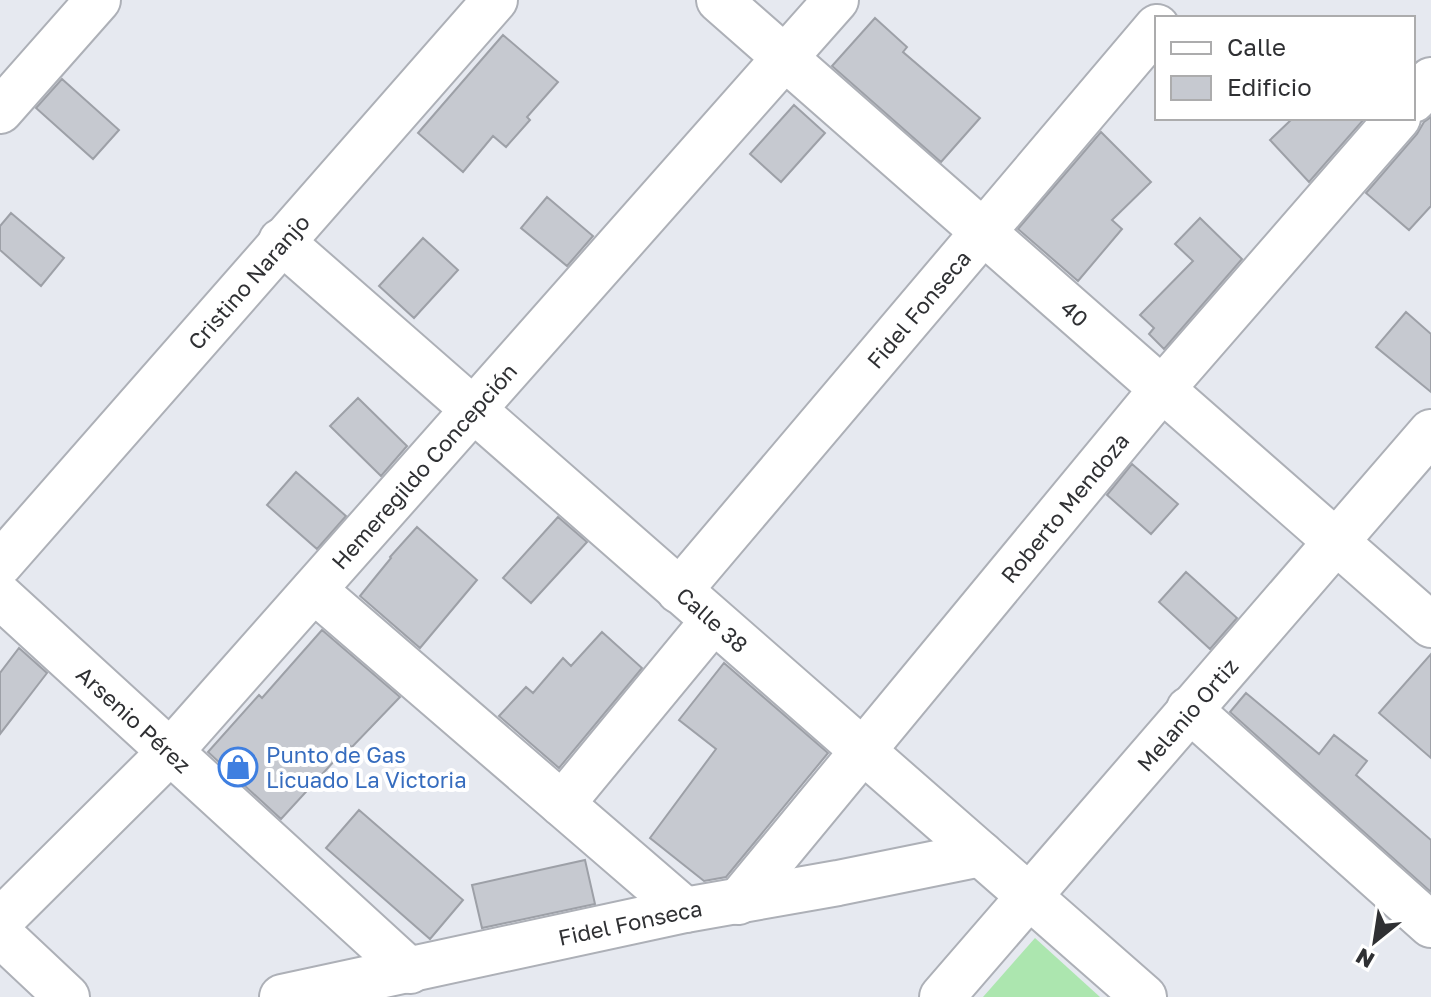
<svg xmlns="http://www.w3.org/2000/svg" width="1431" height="997" viewBox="0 0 1431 997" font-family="'Golos Text',sans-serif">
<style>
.green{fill:#ace6af}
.building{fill:#c6c9d0;stroke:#9da0a7;stroke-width:2}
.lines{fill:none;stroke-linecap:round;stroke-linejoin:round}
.minor-casing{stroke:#adb0b7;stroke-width:48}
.minor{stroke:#fff;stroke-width:44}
.labels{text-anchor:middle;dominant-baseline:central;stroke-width:8;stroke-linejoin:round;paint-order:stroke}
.street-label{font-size:22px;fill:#2f3033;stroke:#fff}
.shop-label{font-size:22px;fill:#366cbe;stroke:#fff;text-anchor:start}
</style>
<rect width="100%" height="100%" fill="#e6e9f0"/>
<path class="green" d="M 1035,938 L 1100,997 L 983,997 Z"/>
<path class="building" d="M 875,18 L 907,47 L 903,52 L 980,118 L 941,162 L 832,66 Z
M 503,35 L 558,82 L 527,117 L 530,120 L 506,147 L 493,136 L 463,172 L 418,133 Z
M 62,79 L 119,130 L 93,159 L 36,108 Z
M 794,105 L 825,133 L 781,182 L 750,154 Z
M 1431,117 L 1431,206 L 1409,230 L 1366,193 L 1417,134 L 1424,122 Z
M 1293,118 L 1365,118 L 1309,182 L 1270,140 Z
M 1101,132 L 1151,182 L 1112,220 L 1122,229 L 1078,281 L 1018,229 Z
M 547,197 L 593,236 L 567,266 L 521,228 Z
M 11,213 L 64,258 L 41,286 L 0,250 L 0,226 Z
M 1200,218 L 1242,259 L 1164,349 L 1149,334 L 1154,328 L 1140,315 L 1193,261 L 1175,244 Z
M 423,238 L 458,270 L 414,318 L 379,286 Z
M 1406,312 L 1431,334 L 1431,392 L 1376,347 Z
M 358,398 L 407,446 L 381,476 L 330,426 Z
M 1132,464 L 1178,504 L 1151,534 L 1107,495 Z
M 296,472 L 346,516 L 317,549 L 267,505 Z
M 558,517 L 587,542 L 531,603 L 503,578 Z
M 417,527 L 477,580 L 420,648 L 360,596 L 391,558 L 390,557 Z
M 1186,572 L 1237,618 L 1210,649 L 1159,602 Z
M 322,630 L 400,697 L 352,747 L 349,745 L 281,819 L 208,752 L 259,695 L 262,698 Z
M 602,632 L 642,668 L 559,768 L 499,716 L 526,687 L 533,693 L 563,658 L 571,666 Z
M 19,648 L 47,673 L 0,734 L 0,673 Z
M 1431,654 L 1431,758 L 1379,713 Z
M 724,663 L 828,753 L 726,877 L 704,881 L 650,838 L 716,749 L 679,720 Z
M 1246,693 L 1319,754 L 1334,735 L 1367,761 L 1356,775 L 1431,840 L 1431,892 L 1230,712 Z
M 359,810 L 463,900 L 430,939 L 326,848 Z
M 585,860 L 595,904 L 482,928 L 472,885 Z"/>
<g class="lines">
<defs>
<g id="minor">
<path id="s1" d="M 719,0 L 1431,625"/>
<path d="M 1413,100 L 1431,80"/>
<path d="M 0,111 L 98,0"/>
<path id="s2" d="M 281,241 L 1144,997"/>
<path id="s3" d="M 0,564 L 495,0"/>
<path d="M 314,590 L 685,910"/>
<path id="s4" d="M 679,591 L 1157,27"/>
<path id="s5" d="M 0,596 L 410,971"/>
<path d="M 1189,709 L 1431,925"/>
<path d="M 562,804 L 713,621"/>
<path id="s6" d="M 738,902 L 1162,389 L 1398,118"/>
<path id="s7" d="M 0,921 L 170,752 L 836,0"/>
<path d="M 0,934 L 67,997"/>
<path id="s8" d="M 282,997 L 685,910 L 838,883 L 981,854"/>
<path id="s9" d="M 942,997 L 1431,432"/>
</g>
</defs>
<use href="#minor" class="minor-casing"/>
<use href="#minor" class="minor"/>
</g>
<defs>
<symbol id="shop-ring" viewBox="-11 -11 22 22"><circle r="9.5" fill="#fff" stroke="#3f7fe0" stroke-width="1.5"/><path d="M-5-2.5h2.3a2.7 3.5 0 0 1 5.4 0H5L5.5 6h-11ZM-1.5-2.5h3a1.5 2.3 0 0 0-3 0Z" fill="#3f7fe0"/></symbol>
</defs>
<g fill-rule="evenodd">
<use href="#shop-ring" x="216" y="745" width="44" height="44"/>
</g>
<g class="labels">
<g class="street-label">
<text stroke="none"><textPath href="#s3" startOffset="376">Cristino Naranjo</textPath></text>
<text stroke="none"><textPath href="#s4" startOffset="370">Fidel Fonseca</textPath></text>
<text stroke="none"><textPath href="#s1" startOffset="474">40</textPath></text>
<text stroke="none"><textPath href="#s7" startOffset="622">Hemeregildo Concepción</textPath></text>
<text stroke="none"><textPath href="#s6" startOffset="512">Roberto Mendoza</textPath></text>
<text stroke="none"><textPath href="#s2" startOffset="574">Calle 38</textPath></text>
<text stroke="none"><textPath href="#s9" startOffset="374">Melanio Ortiz</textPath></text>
<text stroke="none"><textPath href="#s5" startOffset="182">Arsenio Pérez</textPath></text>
<text stroke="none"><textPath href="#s8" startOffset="356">Fidel Fonseca</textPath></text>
</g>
<g class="shop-label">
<text x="266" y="754">Punto de Gas<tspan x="266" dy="25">Licuado La Victoria</tspan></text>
</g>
</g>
<rect x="1155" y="16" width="260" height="104" fill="#ffffff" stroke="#acacad" stroke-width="2"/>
<rect x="1171" y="42" width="40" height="12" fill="#ffffff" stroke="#acacad" stroke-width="2"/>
<text x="1227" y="56" font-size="24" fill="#2f3033">Calle</text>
<rect x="1171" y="76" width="40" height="24" fill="#c6c9d0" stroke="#acacad" stroke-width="2"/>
<text x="1227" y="96" font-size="24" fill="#2f3033">Edificio</text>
<g transform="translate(1375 941) rotate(210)" stroke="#ffffff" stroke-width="6" paint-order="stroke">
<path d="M0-6L14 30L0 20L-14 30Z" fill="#2f3033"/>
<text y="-12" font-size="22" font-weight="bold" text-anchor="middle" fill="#2f3033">N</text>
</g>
</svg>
